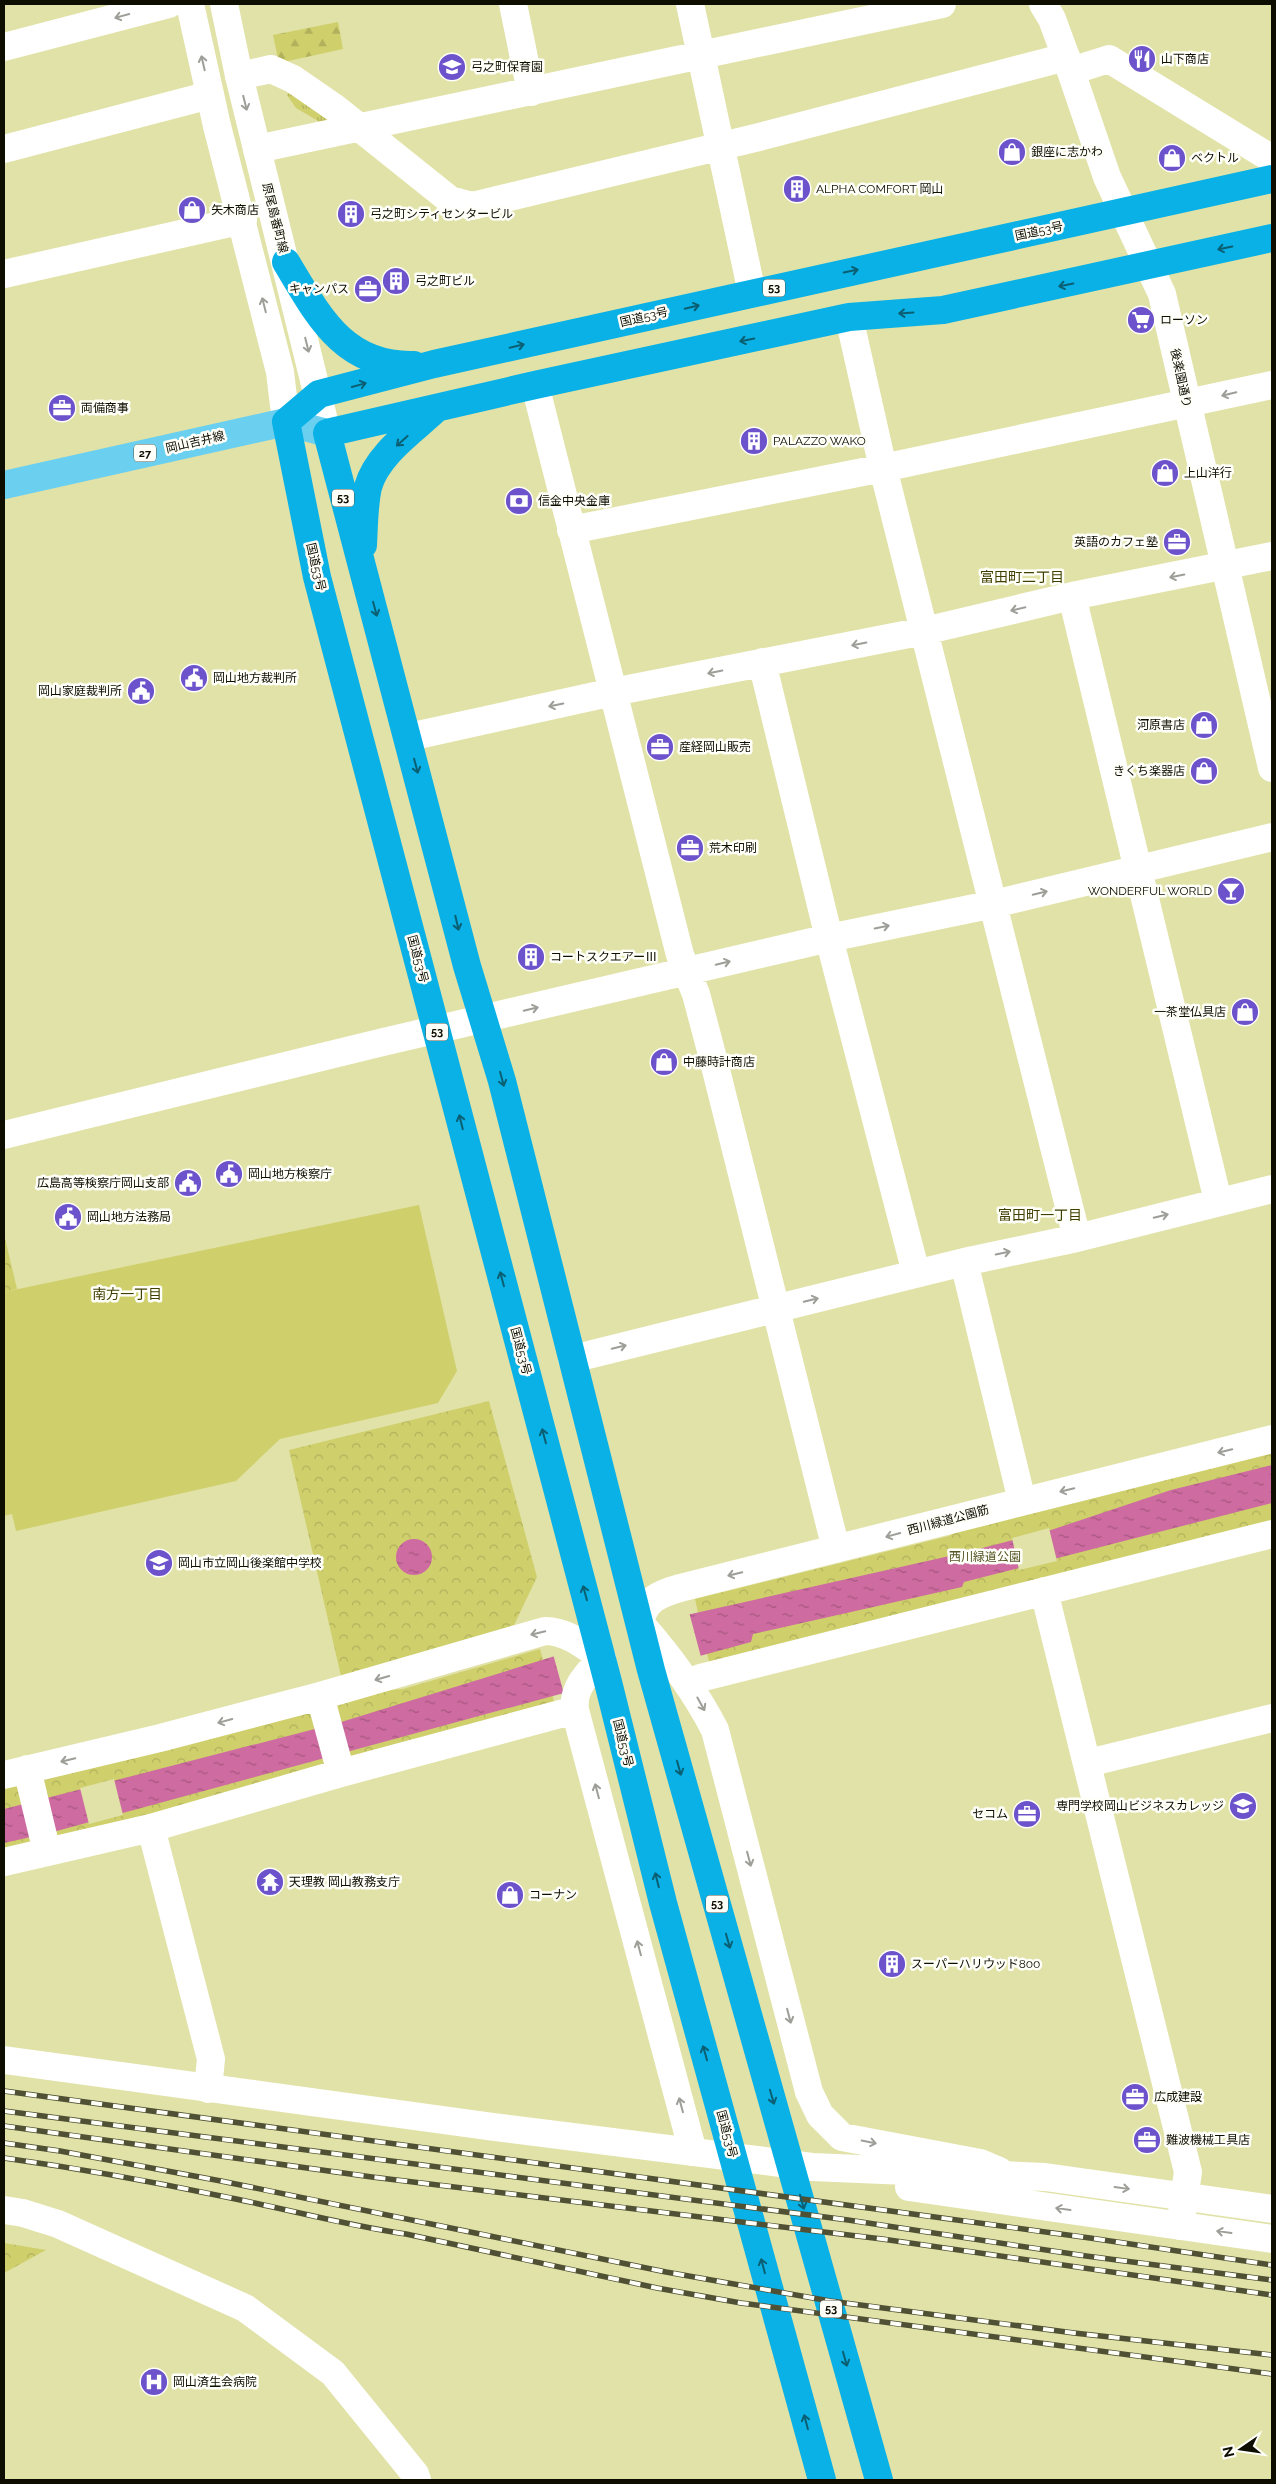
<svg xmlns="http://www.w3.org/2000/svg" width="1276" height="2484" viewBox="0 0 1276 2484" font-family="Raleway,'Noto Sans JP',sans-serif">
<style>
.grass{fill:url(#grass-tufts)}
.forest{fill:url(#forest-firs)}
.park{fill:url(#park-crowns)}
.pitch{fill:#cfcf6c}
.water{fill:url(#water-ripples)}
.pier{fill:#e1e2a7}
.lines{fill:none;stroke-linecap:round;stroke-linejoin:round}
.street{stroke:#fff;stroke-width:28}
.secondary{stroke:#fff;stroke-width:28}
.primary{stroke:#6bd0f0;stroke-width:28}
.highway{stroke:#09b1e6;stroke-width:28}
.rail-casing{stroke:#4f5034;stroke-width:5.5}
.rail{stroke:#fffff9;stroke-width:4;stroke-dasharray:11;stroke-linecap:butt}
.oneway{stroke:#9e9e99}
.oneway2{stroke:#0b5f73}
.labels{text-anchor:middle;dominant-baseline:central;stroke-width:5;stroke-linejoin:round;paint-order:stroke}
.shield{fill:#fffff9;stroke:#56564b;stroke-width:1}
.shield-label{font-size:11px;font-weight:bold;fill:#0d0d00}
.poi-label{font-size:12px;fill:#0d0d00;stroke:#fffff9;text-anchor:start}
.street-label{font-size:12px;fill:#0d0d00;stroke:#fffff9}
.park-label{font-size:12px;fill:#555526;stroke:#fffff9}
.neighbourhood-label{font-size:14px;fill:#403f00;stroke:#fffff9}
</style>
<defs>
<pattern id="grass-tufts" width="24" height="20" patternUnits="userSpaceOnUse" patternTransform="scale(1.25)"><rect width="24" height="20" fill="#cfcf6c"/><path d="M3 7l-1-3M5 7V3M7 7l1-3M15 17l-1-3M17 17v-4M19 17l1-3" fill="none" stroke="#b1b15c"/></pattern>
<pattern id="forest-firs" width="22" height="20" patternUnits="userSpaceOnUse" patternTransform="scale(1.25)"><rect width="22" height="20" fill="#cfcf6c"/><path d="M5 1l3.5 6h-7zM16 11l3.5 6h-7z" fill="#b1b15c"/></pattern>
<pattern id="park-crowns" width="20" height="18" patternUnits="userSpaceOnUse" patternTransform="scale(1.25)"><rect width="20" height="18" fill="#cfcf6c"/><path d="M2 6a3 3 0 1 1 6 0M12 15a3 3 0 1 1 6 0" fill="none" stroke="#b1b15c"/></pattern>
<pattern id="water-ripples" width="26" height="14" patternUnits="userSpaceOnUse" patternTransform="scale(1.25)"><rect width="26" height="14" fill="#ce6ba0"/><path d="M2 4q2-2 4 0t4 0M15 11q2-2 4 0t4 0" fill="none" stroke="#a65680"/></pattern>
</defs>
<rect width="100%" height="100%" fill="#e1e2a7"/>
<path class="grass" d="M 293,88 L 341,118 L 325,125 L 296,108 L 287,95 Z"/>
<path class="forest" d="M 338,22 L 343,49 L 279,63 L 273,35 Z"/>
<path class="park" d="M 4,1234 L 17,1289 L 4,1292 Z
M 489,1401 L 537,1577 L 514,1625 L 341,1676 L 289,1450 Z
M 1272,1452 L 1272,1524 L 709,1662 L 695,1599 L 949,1536 L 968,1525 Z
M 540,1649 L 555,1705 L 4,1853 L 4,1788 L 373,1691 L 403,1689 Z
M 4,2243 L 46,2250 L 4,2273 Z"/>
<path class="pitch" d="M 419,1205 L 457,1371 L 438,1403 L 280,1439 L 236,1481 L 16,1531 L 12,1514 L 4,1516 L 4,1292 Z"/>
<path class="water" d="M 1272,1465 L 1272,1503 L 964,1582 L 962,1587 L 753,1634 L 751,1642 L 53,1832 L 4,1843 L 4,1809 L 338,1723 L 691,1614 L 963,1553 L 1048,1531 L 1171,1490 Z
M396 1557a18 18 0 1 1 36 0a18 18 0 1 1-36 0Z"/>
<path class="pier" d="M 1049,1528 L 1057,1561 L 1019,1570 L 1012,1538 Z
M 689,1612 L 701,1657 L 564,1694 L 553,1654 Z
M 114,1779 L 123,1815 L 89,1824 L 80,1788 Z"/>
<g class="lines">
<path class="street" d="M 513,4 L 531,92
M 690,4 L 752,293
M 4,47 L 169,4
M 1071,71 L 1109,59 L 1272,159
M 239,76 L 271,69 L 293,79 L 335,108 L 450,200 L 472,206 L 763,136 L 1066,57
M 4,149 L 210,95
M 257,149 L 942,4
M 4,274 L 243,220
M 849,317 L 883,468 L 1077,1238
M 535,385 L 680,955 L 696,994 L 714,1062 L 836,1549
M 571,530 L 883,468 L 1272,385
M 1072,596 L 1218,1201
M 762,662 L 829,938 L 916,1273
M 409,737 L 613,692 L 924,631 L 1072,596 L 1272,556
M 4,1135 L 379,1043 L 829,938 L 994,904 L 1272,837
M 964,1262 L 1022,1501
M 572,1359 L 964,1262 L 1077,1238 L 1272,1189
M 1044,1591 L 1188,2172 L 1180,2226
M 700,1678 L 1272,1534
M 320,1696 L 341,1773
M 1088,1763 L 1272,1718
M 27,1769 L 47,1852
M 4,1775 L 160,1738 L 320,1696 L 545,1631 C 567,1631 585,1646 602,1658 C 588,1673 572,1688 575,1710 L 693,2152
M 151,1828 L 211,2059 L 208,2089
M 4,1862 L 151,1828 L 341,1773 L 575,1710
M 999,2171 L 980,2163 L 842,2137 L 820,2115 L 809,2092 L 715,1730 C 695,1691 670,1657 640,1623 C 644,1600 659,1594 680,1588 L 1272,1439
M 4,2210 L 23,2213 L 58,2224 L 245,2308 L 333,2373 L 415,2474 L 417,2480"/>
<path class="secondary" d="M 190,4 L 217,126 L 280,372 L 286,422
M 224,4 L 239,76 L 327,433
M 1043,4 L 1052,19 L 1066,57 L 1107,177 L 1162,294 L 1272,768
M 4,2060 L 494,2127 L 812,2167 L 1045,2177 L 1272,2209
M 909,2187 L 1272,2239"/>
<path class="primary" d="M 4,485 L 286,422 L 327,433"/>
<path class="highway" d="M 286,262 C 318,315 343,367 414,365
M 363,545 C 364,526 364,505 368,487 C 377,454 414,430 437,408
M 822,2480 L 663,1903 L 608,1682 L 317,577 L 286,422 L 319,394 L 434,364 L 1272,179
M 879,2480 L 651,1670 L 502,1081 L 467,966 L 327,433 L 535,385 L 849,317 L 943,310 L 1272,238"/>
<defs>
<path id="rail" d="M 4,2091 L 1090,2238 L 1272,2265
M 4,2111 L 848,2220 L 1086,2256 L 1272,2280
M 4,2126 L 372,2177 L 882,2239 L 1272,2295
M 4,2143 L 60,2151 L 221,2181 L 666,2272 L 830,2301 L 1074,2333 L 1272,2355
M 4,2158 C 76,2168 149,2181 221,2196 C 283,2208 344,2225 406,2234 L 657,2288 L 741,2303 L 1272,2374"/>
</defs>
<use href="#rail" class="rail-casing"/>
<use href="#rail" class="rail"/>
</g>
<defs><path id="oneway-shaft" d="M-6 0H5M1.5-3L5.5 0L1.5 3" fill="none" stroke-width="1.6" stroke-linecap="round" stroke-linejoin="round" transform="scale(1.25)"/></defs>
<g class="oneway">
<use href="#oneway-shaft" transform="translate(122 16) rotate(165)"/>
<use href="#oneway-shaft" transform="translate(203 63) rotate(-103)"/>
<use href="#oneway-shaft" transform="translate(245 103) rotate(76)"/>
<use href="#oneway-shaft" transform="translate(264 305) rotate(-104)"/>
<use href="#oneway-shaft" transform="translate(307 345) rotate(76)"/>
<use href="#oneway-shaft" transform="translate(1229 394) rotate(167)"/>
<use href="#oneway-shaft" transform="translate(1177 576) rotate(169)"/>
<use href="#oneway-shaft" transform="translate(1018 609) rotate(167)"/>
<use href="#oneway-shaft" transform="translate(859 644) rotate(169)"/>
<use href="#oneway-shaft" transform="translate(715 672) rotate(169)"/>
<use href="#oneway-shaft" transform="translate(556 705) rotate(168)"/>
<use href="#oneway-shaft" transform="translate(1040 893) rotate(-13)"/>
<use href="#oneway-shaft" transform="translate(882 927) rotate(-12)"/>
<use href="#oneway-shaft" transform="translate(723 963) rotate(-13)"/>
<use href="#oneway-shaft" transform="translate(531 1009) rotate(-13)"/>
<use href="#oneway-shaft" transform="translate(1161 1216) rotate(-14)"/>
<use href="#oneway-shaft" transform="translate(1003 1253) rotate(-12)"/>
<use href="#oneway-shaft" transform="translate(811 1300) rotate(-14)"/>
<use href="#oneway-shaft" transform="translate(619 1347) rotate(-13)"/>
<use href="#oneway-shaft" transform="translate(1225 1451) rotate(166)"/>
<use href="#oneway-shaft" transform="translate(1067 1490) rotate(166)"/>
<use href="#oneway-shaft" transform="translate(893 1535) rotate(165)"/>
<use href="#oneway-shaft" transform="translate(735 1574) rotate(166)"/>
<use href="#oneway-shaft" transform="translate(538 1633) rotate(166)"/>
<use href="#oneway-shaft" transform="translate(382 1678) rotate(164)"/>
<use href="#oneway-shaft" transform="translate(701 1704) rotate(61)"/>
<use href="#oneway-shaft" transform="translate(225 1721) rotate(165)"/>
<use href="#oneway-shaft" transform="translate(68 1760) rotate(167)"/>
<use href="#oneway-shaft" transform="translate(597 1791) rotate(-105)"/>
<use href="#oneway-shaft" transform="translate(749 1859) rotate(75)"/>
<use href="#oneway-shaft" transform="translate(639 1948) rotate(-105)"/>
<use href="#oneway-shaft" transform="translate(789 2016) rotate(75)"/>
<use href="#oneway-shaft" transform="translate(681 2105) rotate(-105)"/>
<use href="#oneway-shaft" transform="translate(869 2142) rotate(11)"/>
<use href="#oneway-shaft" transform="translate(1122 2188) rotate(8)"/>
<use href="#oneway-shaft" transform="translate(1063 2209) rotate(-172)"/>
<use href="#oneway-shaft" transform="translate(1224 2232) rotate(-172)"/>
</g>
<g class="oneway2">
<use href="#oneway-shaft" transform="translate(1225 248) rotate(168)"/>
<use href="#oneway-shaft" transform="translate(851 271) rotate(-12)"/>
<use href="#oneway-shaft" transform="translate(1066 285) rotate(168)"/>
<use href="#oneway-shaft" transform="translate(692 307) rotate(-13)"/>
<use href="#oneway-shaft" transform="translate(906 313) rotate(176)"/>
<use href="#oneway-shaft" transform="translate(747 340) rotate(168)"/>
<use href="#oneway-shaft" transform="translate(517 346) rotate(-13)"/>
<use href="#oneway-shaft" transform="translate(359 385) rotate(-15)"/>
<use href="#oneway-shaft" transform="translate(402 441) rotate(138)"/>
<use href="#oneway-shaft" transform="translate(375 609) rotate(75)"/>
<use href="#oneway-shaft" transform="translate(416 766) rotate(75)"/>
<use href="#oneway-shaft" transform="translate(457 923) rotate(77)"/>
<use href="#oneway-shaft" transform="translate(502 1079) rotate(75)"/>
<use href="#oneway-shaft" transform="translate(461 1122) rotate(-104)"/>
<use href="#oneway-shaft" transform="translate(502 1279) rotate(-105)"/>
<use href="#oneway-shaft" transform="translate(544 1436) rotate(-105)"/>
<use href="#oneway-shaft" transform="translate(585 1593) rotate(-105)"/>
<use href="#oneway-shaft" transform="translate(679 1768) rotate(74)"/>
<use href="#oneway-shaft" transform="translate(657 1880) rotate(-104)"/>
<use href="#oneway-shaft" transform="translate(728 1941) rotate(74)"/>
<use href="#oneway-shaft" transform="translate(705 2053) rotate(-106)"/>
<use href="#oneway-shaft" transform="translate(772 2097) rotate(74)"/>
<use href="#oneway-shaft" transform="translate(802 2202) rotate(74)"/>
<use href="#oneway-shaft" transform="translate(763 2266) rotate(-105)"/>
<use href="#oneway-shaft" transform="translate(845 2359) rotate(74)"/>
<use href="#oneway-shaft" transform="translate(806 2422) rotate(-105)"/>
</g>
<defs>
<symbol id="restaurant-disc" viewBox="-11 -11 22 22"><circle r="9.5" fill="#6c52cb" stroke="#fffff9"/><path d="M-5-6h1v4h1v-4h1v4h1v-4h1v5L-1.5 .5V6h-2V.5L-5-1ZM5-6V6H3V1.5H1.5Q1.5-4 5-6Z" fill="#fff"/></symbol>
<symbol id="school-disc" viewBox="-11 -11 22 22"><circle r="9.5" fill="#6c52cb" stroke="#fffff9"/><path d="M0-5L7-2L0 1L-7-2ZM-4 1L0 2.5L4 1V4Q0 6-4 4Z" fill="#fff"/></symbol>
<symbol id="shop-disc" viewBox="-11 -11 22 22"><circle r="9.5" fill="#6c52cb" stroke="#fffff9"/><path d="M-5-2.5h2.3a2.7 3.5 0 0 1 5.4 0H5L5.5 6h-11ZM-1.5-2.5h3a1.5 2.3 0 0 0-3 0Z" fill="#fff"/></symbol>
<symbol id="building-disc" viewBox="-11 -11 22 22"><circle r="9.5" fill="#6c52cb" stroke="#fffff9"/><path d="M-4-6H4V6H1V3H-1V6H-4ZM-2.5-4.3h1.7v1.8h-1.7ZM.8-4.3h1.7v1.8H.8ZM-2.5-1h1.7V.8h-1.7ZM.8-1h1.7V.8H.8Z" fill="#fff"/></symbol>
<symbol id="office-disc" viewBox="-11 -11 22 22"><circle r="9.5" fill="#6c52cb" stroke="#fffff9"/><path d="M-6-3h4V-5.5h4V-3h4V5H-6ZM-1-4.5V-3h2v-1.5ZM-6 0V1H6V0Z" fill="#fff"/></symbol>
<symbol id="supermarket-disc" viewBox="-11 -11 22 22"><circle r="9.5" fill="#6c52cb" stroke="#fffff9"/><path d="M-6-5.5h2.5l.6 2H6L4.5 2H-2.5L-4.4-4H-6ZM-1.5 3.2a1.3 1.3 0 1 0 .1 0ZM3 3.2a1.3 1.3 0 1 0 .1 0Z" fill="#fff"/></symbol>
<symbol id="bank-disc" viewBox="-11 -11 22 22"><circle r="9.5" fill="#6c52cb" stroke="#fffff9"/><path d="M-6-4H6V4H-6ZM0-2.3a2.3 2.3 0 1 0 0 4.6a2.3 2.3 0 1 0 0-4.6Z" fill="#fff"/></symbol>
<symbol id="civic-disc" viewBox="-11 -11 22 22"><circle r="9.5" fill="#6c52cb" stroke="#fffff9"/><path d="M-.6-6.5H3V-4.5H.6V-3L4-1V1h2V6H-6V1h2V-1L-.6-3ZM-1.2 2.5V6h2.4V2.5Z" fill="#fff"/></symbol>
<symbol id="bar-disc" viewBox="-11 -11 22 22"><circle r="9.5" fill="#6c52cb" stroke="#fffff9"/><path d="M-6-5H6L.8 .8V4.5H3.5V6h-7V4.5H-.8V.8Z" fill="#fff"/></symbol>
<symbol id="university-disc" viewBox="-11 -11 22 22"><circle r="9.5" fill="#6c52cb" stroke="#fffff9"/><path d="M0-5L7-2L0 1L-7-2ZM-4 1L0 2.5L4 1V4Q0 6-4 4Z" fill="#fff"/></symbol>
<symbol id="temple-disc" viewBox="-11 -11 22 22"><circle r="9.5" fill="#6c52cb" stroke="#fffff9"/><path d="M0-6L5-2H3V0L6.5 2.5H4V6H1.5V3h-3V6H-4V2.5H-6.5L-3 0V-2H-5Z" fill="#fff"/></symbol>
<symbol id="hospital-disc" viewBox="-11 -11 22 22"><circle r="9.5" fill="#6c52cb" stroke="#fffff9"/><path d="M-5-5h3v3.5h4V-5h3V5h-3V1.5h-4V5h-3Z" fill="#fff"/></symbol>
</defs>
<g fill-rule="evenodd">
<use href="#restaurant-disc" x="1126" y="43" width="32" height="32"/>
<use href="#school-disc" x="436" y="51" width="32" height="32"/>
<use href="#shop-disc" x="996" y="136" width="32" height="32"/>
<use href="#shop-disc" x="1156" y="142" width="32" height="32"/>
<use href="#building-disc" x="781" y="173" width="32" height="32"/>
<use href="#shop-disc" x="176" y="194" width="32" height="32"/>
<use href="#building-disc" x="335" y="198" width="32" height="32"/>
<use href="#building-disc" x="380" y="265" width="32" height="32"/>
<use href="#office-disc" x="352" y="273" width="32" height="32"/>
<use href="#supermarket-disc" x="1125" y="304" width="32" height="32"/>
<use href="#office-disc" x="46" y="392" width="32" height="32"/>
<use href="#building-disc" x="738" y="425" width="32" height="32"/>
<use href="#shop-disc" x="1149" y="457" width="32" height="32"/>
<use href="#bank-disc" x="503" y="485" width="32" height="32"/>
<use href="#office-disc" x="1161" y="526" width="32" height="32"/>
<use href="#civic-disc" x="178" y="662" width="32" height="32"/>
<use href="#civic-disc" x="125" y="675" width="32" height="32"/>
<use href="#shop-disc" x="1188" y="709" width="32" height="32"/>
<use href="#office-disc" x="644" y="731" width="32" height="32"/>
<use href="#shop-disc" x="1188" y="755" width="32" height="32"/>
<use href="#office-disc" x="674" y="832" width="32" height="32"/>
<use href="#bar-disc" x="1215" y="875" width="32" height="32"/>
<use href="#building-disc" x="515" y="941" width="32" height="32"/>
<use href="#shop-disc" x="1229" y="996" width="32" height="32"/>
<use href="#shop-disc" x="648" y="1046" width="32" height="32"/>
<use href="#civic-disc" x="213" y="1158" width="32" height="32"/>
<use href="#civic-disc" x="172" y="1167" width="32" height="32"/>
<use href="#civic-disc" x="52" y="1201" width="32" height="32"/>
<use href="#school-disc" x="143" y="1547" width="32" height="32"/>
<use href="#university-disc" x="1227" y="1790" width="32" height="32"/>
<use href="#office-disc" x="1011" y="1798" width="32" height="32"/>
<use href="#temple-disc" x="254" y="1866" width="32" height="32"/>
<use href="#shop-disc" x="494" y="1879" width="32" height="32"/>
<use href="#building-disc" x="876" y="1948" width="32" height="32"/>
<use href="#office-disc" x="1119" y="2081" width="32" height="32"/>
<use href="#office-disc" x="1131" y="2124" width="32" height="32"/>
<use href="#hospital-disc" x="138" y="2366" width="32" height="32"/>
</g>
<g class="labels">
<g class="shield">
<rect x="763" y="279.5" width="22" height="17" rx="4"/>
<rect x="134" y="444.5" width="22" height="17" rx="4"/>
<rect x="332" y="489.5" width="22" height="17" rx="4"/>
<rect x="426" y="1023.5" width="22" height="17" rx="4"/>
<rect x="706" y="1895.5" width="22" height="17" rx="4"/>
<rect x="820" y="2300.5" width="22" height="17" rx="4"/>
</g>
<g class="shield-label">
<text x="774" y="288">53</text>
<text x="145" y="453">27</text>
<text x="343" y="498">53</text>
<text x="437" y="1032">53</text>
<text x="717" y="1904">53</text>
<text x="831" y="2309">53</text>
</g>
<g class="poi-label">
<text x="1161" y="59">山下商店</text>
<text x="471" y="67">弓之町保育園</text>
<text x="1031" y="152">銀座に志かわ</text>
<text x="1191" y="158">ベクトル</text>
<text x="816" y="189">ALPHA COMFORT 岡山</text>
<text x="211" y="210">矢木商店</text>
<text x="370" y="214">弓之町シティセンタービル</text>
<text x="415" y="281">弓之町ビル</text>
<text x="349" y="289" text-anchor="end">キャンパス</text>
<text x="1160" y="320">ローソン</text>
<text x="81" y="408">両備商事</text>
<text x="773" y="441">PALAZZO WAKO</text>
<text x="1184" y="473">上山洋行</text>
<text x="538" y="501">信金中央金庫</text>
<text x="1158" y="542" text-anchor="end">英語のカフェ塾</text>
<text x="213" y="678">岡山地方裁判所</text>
<text x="122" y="691" text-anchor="end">岡山家庭裁判所</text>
<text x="1185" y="725" text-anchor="end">河原書店</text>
<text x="679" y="747">産経岡山販売</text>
<text x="1185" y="771" text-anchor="end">きくち楽器店</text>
<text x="709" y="848">荒木印刷</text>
<text x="1212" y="891" text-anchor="end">WONDERFUL WORLD</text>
<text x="550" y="957">コートスクエアーⅢ</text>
<text x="1226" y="1012" text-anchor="end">一茶堂仏具店</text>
<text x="683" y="1062">中藤時計商店</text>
<text x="248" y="1174">岡山地方検察庁</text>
<text x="169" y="1183" text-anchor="end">広島高等検察庁岡山支部</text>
<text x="87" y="1217">岡山地方法務局</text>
<text x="178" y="1563">岡山市立岡山後楽館中学校</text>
<text x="1224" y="1806" text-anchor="end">専門学校岡山ビジネスカレッジ</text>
<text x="1008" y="1814" text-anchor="end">セコム</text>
<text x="289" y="1882">天理教 岡山教務支庁</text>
<text x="529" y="1895">コーナン</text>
<text x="911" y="1964">スーパーハリウッド800</text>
<text x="1154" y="2097">広成建設</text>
<text x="1166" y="2140">難波機械工具店</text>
<text x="173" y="2382">岡山済生会病院</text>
</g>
<g class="street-label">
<text transform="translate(275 218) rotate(76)">原尾島番町線</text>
<text transform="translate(1039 231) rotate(-12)">国道53号</text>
<text transform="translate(644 317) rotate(-13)">国道53号</text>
<text transform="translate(1181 378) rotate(78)">後楽園通り</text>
<text transform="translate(195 442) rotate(-13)">岡山吉井線</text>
<text transform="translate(316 567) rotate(77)">国道53号</text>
<text transform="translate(418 959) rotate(75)">国道53号</text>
<text transform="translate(521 1351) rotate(75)">国道53号</text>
<text transform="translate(948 1520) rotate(-15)">西川緑道公園筋</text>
<text transform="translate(623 1743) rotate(76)">国道53号</text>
<text transform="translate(727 2134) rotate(75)">国道53号</text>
</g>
<g class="park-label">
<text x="985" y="1557">西川緑道公園</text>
</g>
<g class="neighbourhood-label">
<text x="1022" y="577">富田町二丁目</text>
<text x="1040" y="1215">富田町一丁目</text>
<text x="127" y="1294">南方一丁目</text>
</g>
</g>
<rect width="1276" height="2484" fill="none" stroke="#0d0d00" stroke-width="10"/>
<g transform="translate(1241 2449) rotate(257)" stroke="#fffff9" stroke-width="4" paint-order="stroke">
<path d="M0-4L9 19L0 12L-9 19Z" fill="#0d0d00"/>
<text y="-8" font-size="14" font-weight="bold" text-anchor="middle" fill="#0d0d00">N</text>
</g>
</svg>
